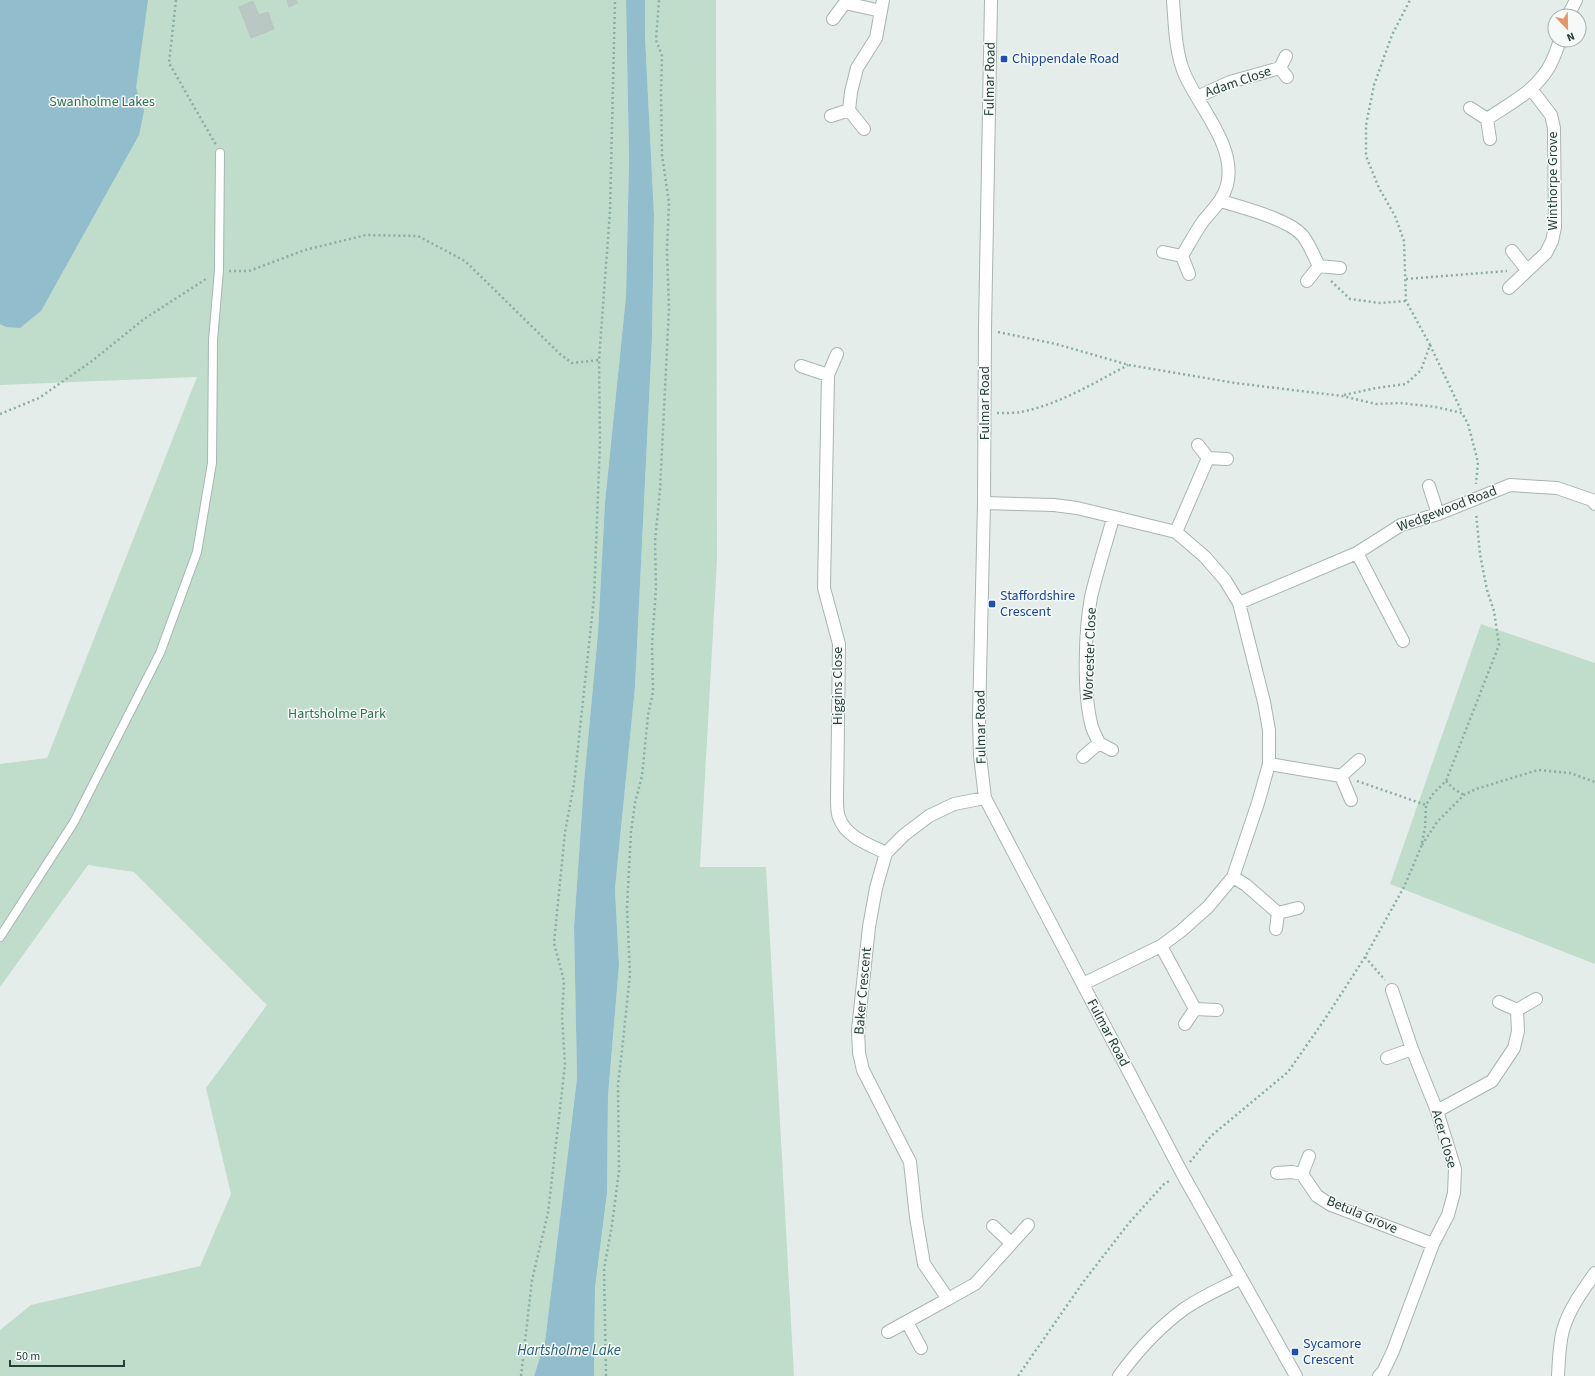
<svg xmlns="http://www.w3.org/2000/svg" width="1595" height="1376" viewBox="0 0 1595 1376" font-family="'Source Sans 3',sans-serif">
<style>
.green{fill:#c0dccb}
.water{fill:#92bdcd}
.building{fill:#bac8c4;stroke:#b8c6c2}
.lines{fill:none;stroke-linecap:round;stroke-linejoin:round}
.service-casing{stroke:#a8b5b2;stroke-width:10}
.minor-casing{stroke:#a8b5b2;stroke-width:14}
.path{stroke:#88aea6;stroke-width:2.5;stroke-dasharray:2 3;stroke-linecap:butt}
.service{stroke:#fff;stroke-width:8}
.minor{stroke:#fff;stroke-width:12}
.transit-dot{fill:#1a4fb4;stroke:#f5faf8;stroke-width:1.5}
.labels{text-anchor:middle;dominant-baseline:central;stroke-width:3;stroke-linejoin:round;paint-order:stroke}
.transit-label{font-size:14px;fill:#164399;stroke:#f5faf8;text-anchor:start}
.street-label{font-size:14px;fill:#253e3a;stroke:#f5faf8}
.park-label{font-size:14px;fill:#337152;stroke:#f5faf8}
.water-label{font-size:15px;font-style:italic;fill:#245e75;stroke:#f5faf8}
</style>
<rect width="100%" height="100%" fill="#e5edea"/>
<path class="green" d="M 0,0 L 626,0 L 629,160 L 626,296 L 605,502 L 598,633 L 584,782 L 574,927 L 577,1078 L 545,1342 L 534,1376 L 0,1376 L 0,1330 L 31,1305 L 200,1266 L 231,1194 L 206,1088 L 267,1005 L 134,872 L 88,865 L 0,987 L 0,764 L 47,758 L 197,377 L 0,385 Z
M 645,0 L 716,0 L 717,560 L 700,867 L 766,867 L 794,1376 L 594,1376 L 595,1288 L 607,1193 L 608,1096 L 619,965 L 615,889 L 635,687 L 652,339 L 654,215 L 645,36 Z
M 1481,624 L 1595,663 L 1595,964 L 1390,884 Z"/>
<path class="water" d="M 0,0 L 148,0 L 136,88 L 144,111 L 139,135 L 41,311 L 20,328 L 6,327 L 0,324 Z
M 626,0 L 645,0 L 645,36 L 654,215 L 652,339 L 635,687 L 615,889 L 619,965 L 608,1096 L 607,1193 L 595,1288 L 594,1376 L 534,1376 L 545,1342 L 577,1078 L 574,927 L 584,782 L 598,633 L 605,502 L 626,296 L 629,160 Z"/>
<path class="building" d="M 287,0 L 296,0 L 298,3 L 289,7 Z
M 253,1 L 259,15 L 268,12 L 274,29 L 251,38 L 239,7 Z"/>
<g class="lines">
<defs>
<path id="service" d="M 0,937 L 74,822 L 160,653 L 197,552 L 212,463 L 213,340 L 219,270 L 220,153"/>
<path id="minor" d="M 991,0 L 985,329 L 984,503 L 979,718 L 980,756 L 985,798 L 1182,1173 L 1296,1376
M 1173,0 C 1175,25 1175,52 1185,75 C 1199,107 1237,147 1227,185 C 1223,200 1214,208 1204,220 C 1196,231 1189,244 1182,256
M 845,3 L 881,11
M 1568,16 L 1576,0
M 833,19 L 845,3 L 846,0
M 1286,56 L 1280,68 L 1287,77
M 1197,97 L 1230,82 L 1280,68
M 1470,108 L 1487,119 L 1490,139
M 831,116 L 849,110
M 1487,119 C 1506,106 1528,95 1542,77 C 1551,67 1556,53 1560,40
M 864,129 L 849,110 L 851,92 L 857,68 L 876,38 L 883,0
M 1221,201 C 1243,208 1289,219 1303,236 C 1309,244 1314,256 1319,266
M 1512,251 L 1527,270
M 1163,252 L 1182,256 L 1189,274
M 1307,281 L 1319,266 L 1340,268
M 1509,288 L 1546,253 L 1552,241 L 1555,227 L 1554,128 L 1551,115 L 1531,89
M 837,354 L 828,375 L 824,588 L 839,644 L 837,801 C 837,806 837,812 839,817 C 845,837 870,845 886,853
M 801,366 L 828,375
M 1198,445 L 1208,458 L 1227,459
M 1429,486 L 1438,514
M 984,503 L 1054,505 L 1077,508 L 1176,532 L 1205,557 L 1225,580 L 1239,603 L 1264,702 L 1269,730 L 1269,764 L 1258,803 L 1233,877 L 1208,907 L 1181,931 L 1161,946 L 1083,984
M 1176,532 L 1208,458
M 1357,553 L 1403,641
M 1239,603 L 1357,553 L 1401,525 L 1438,514 L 1510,485 L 1557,488 L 1592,500 L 1595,504
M 1112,750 L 1099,743 C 1096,736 1092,730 1091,723 C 1083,690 1085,630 1091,597 C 1097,571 1106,544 1113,518
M 1083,757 L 1099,743
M 1269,764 L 1341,776
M 985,798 L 954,804 L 929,816 L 904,835 L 886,853 L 876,888 L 869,927 L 858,1030 L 859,1053 L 863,1070 L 910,1162 L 916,1217 L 924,1264 L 948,1299 L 975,1284 L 1028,1225
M 1351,800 L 1341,776 L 1359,760
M 1233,877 L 1246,885 L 1278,913
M 1276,929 L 1278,913 L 1298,908
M 1161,946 L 1195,1009
M 1499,1002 L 1517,1010 L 1536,999
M 1185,1024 L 1195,1009 L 1217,1010
M 1387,1058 L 1412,1049
M 1437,1111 L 1492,1081 L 1514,1048 L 1518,1031 L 1517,1010
M 1277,1173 L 1292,1172 L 1302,1174 L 1317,1196 L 1331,1205 L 1433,1244
M 1302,1174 L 1309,1156
M 993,1226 L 1011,1243
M 907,1322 L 921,1348
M 888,1332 L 948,1299
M 1119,1376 C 1138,1350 1158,1328 1184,1309 C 1201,1297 1222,1288 1241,1278
M 1379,1376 L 1383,1372 L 1393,1351 L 1433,1244 L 1448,1215 L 1454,1193 L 1455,1169 L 1437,1111 L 1412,1049 L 1392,990
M 1558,1376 C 1559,1360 1559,1345 1563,1330 C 1569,1309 1583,1290 1595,1273"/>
</defs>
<use href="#service" class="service-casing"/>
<use href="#minor" class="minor-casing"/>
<path class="path" d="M 176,0 L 169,63 L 216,145
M 229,271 L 249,271 L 305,250 L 366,235 L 418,236 L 465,261 L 560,354 L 572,363 L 599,360
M 1406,279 L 1507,271
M 1331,281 L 1350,299 L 1380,303 L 1406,301
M 998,332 L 1056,344 L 1129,365 L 1235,383 L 1342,396 L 1376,404 L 1400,403 L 1436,407 L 1462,413 L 1468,424 L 1478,462 L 1476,484
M 1430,345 L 1462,412
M 1344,395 L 1376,388 L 1406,384 L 1421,370 L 1430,345 L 1406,301 L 1404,241 L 1395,216 L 1379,188 L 1366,156 L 1366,125 L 1374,85 L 1392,35 L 1410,0
M 997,413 C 1005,413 1014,413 1021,412 C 1060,404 1094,383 1128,365
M 0,414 L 39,398 L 92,361 L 144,319 L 206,279
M 1357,781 L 1426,805
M 1446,781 L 1454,789 L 1464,795
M 1422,845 L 1437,822 L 1464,795 L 1476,789 L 1538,770 L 1570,773 L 1595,782
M 1365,957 L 1385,980
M 1190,1162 L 1211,1136 L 1288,1072 L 1325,1019 L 1365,957 L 1404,887 L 1421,847 L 1425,828 L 1426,805 L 1432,795 L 1446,781 L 1499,645 L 1494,611 L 1487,590 L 1480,554 L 1476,513
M 521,1376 L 532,1280 L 548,1213 L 565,1065 L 562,1016 L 564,981 L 554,943 L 565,832 L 574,784 L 594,598 L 600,442 L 599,360 L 610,211 L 615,0
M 606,1376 L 604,1269 L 612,1225 L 619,1171 L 618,1085 L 623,1041 L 630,974 L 627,907 L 631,832 L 635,803 L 642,776 L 648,715 L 653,692 L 652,645 L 656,588 L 655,541 L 660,490 L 669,309 L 667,250 L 669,203 L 662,155 L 661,94 L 662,56 L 656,40 L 659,0
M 1018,1376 L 1084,1281 L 1129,1223 L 1164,1184 L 1171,1180"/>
<use href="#service" class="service"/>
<use href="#minor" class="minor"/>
</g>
<g class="transit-dot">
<rect x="1000" y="55" width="8" height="8" rx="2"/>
<rect x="988" y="600" width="8" height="8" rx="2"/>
<rect x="1291" y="1348" width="8" height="8" rx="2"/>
</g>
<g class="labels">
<g class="transit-label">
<text x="1012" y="59">Chippendale Road</text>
<text x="1000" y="596">Staffordshire<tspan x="1000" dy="16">Crescent</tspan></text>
<text x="1303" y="1344">Sycamore<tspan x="1303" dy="16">Crescent</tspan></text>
</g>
<g class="street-label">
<text transform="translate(990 79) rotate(-89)">Fulmar Road</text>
<text transform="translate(1238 82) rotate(-19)">Adam Close</text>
<text transform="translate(1553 181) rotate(-90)">Winthorpe Grove</text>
<text transform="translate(985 403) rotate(-90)">Fulmar Road</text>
<text transform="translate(1447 509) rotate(-21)">Wedgewood Road</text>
<text transform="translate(1090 654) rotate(-88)">Worcester Close</text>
<text transform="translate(838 686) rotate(-90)">Higgins Close</text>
<text transform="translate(981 727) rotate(-91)">Fulmar Road</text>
<text transform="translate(863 991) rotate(-85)">Baker Crescent</text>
<text transform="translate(1108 1033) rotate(62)">Fulmar Road</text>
<text transform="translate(1444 1139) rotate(74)">Acer Close</text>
<text transform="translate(1362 1215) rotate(23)">Betula Grove</text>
</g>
<g class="park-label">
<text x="102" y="102">Swanholme Lakes</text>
<text x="337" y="714">Hartsholme Park</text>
</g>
<g class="water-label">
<text x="569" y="1350">Hartsholme Lake</text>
</g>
</g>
<g transform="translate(1567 28) rotate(158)"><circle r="19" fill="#f5faf8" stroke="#a2afac"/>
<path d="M0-3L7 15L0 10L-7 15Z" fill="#e79669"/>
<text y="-6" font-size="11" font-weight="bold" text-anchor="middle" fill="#253e3a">N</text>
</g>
<path d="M10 1360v6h114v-6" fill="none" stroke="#253e3a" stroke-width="2"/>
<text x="16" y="1360" font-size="12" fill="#253e3a" stroke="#f5faf8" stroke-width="3" paint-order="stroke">50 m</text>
</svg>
